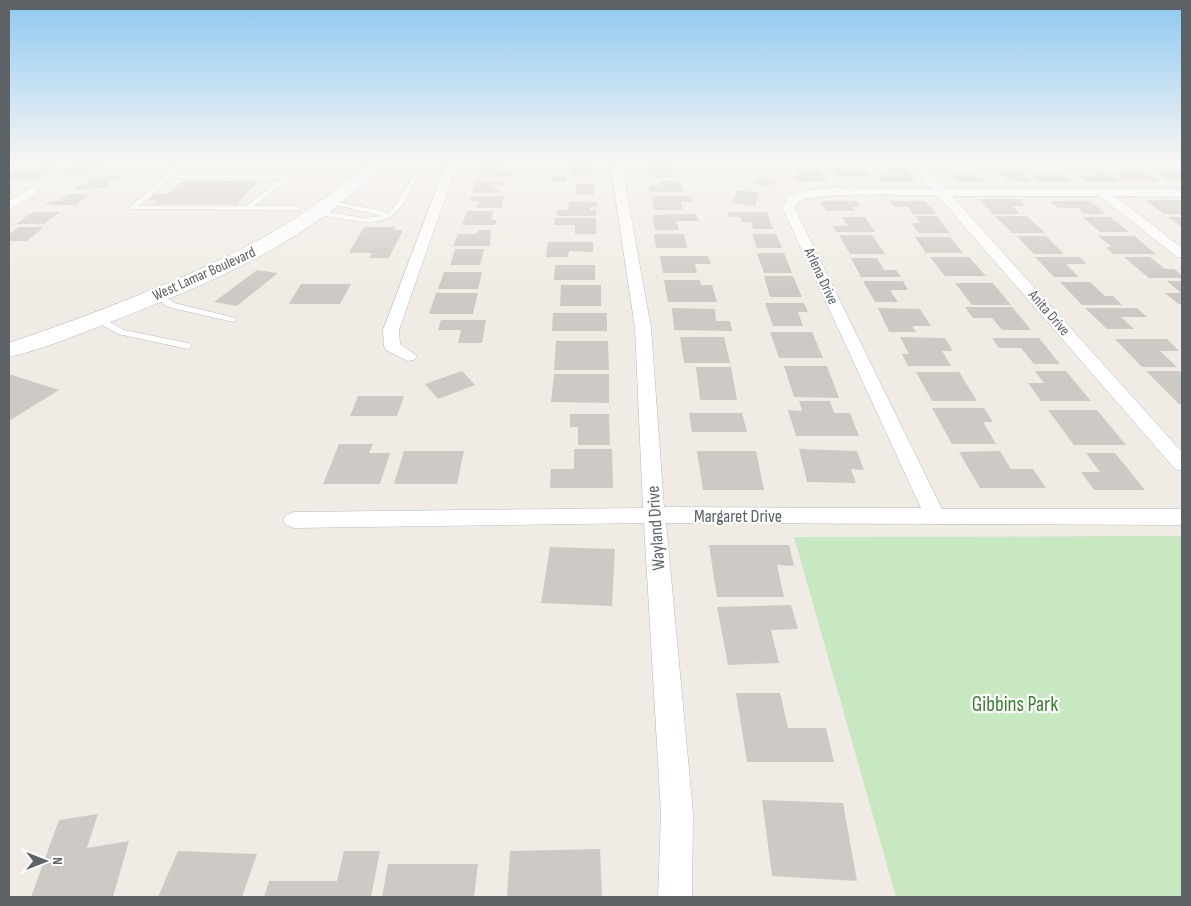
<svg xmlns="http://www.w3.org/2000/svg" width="1191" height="906" viewBox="0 0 1191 906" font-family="'Sofia Sans Condensed',sans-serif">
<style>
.green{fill:#c7e8c1}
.building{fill:#cdc9c4}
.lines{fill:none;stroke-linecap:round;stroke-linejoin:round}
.lane-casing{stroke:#b6b9bc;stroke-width:1}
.street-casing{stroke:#b6b9bc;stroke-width:1}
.secondary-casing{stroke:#b4b9bd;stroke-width:1}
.lane{fill:#fff;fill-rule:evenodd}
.street{fill:#fff;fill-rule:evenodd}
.secondary{fill:#fff;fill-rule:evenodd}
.labels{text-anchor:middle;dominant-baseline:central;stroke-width:4.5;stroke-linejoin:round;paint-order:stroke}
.far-street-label{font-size:15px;fill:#5d6266;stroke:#fff}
.street-label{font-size:18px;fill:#5d6266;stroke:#fff}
.near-park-label{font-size:21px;fill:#3a8230;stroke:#fff}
</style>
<rect width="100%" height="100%" fill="#f0ece5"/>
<path class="green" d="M 1182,536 L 1182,897 L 896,897 L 794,537 Z"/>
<path class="building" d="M 95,164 L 106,165 L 86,176 L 58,174 L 72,167 L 87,168 Z
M 648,165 L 670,165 L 673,177 L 649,177 Z
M 43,166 L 57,166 L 37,179 L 9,179 L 9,176 L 19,169 L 38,170 Z
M 482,166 L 503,166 L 502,171 L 511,171 L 510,178 L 478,178 Z
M 571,166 L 593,166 L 593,177 L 570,177 Z
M 890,168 L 905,168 L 916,182 L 882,182 L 876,174 L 895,174 Z
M 831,169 L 864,169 L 869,176 L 836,176 Z
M 819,170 L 828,181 L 798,182 L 793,176 L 798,176 L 794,171 Z
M 1091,170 L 1104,170 L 1121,182 L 1086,182 L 1077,175 L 1097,175 Z
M 996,171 L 1021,171 L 1033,181 L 1008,181 Z
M 1112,172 L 1146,172 L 1160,181 L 1125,181 Z
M 1155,172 L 1182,173 L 1182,181 L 1169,181 Z
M 949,173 L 977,173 L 987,182 L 958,182 Z
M 1029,174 L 1065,174 L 1075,182 L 1039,182 Z
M 120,176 L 117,180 L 112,180 L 105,188 L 75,189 L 80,184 L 86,184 L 91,177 Z
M 553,176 L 567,176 L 566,182 L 552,182 Z
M 760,177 L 777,182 L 767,187 L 751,182 Z
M 182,181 L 258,181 L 237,204 L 155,204 L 159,200 L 148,200 L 154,194 L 167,194 Z
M 476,181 L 505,181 L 503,186 L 495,186 L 494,189 L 499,189 L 498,193 L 472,193 Z
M 660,181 L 680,181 L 684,192 L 650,192 L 648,185 L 661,185 Z
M 576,184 L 595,184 L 594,195 L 575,195 Z
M 737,190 L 759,193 L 755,206 L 732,203 Z
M 68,194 L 90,194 L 76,205 L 45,205 L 51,201 L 60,201 Z
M 504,196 L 502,208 L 477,208 L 479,201 L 470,201 L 471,197 Z
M 652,196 L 692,196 L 693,202 L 681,202 L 683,210 L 654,210 Z
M 979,199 L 1019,199 L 1026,206 L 1012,206 L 1020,214 L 993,214 Z
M 1145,200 L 1182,200 L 1182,206 L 1179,206 L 1182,208 L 1182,214 L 1164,214 Z
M 820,201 L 857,201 L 861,207 L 852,207 L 854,211 L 826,211 Z
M 890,201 L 925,201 L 937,214 L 913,214 L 908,207 L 895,207 Z
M 1050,201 L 1090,201 L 1106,214 L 1085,214 L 1078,208 L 1058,208 Z
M 569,202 L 597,202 L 597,207 L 590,207 L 590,210 L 596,210 L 596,216 L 556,216 L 557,210 L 568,210 Z
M 467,211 L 493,211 L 491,220 L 497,220 L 495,225 L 462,225 Z
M 32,212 L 60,212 L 44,224 L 16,224 Z
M 727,212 L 767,212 L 773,229 L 753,229 L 751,222 L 742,222 L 741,217 L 729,217 Z
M 696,214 L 698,221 L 676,221 L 679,230 L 655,230 L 652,215 Z
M 915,216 L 937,216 L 950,233 L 919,233 L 911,223 L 920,223 Z
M 995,216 L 1027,216 L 1045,233 L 1012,233 Z
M 842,217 L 865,217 L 875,232 L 836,232 L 832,226 L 848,226 Z
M 1082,217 L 1110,217 L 1129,232 L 1100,232 Z
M 1168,217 L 1182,217 L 1182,227 Z
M 555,218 L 596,218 L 596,234 L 575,234 L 575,225 L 554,225 Z
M 19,227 L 44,227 L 27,241 L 9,241 L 9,234 Z
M 364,227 L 396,227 L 394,230 L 403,230 L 389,258 L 369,258 L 372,253 L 349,253 Z
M 478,230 L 491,230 L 490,246 L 453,246 L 458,234 L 476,234 Z
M 654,234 L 684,234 L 687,248 L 656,248 Z
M 752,234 L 776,234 L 782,248 L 757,248 Z
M 839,235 L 872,235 L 885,254 L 850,254 Z
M 1017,236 L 1046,236 L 1064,254 L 1034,254 Z
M 1098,236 L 1134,236 L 1156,254 L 1113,254 L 1106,247 L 1112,247 Z
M 915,237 L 950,237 L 963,253 L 926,253 Z
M 548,242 L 593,242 L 593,252 L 569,251 L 568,257 L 546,257 Z
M 455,249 L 484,249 L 480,265 L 450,265 Z
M 757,253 L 784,253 L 792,273 L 764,273 Z
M 660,256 L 708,256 L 711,264 L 695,264 L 697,273 L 663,273 Z
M 930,257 L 969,257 L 986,276 L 945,276 Z
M 1035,257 L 1080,257 L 1087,264 L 1066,264 L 1079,277 L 1054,277 Z
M 1124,257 L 1150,257 L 1165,269 L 1174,269 L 1182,275 L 1182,278 L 1149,278 Z
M 851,258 L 877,258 L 884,270 L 896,270 L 901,277 L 861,277 Z
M 555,265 L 595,265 L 595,280 L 554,280 Z
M 257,270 L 278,273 L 237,306 L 214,302 Z
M 444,272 L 482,272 L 478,289 L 438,289 Z
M 764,276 L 793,276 L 802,297 L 770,297 Z
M 664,280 L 700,280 L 701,285 L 712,285 L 717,302 L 668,302 Z
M 863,281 L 903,281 L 908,290 L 890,290 L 898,302 L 875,302 Z
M 1167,281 L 1182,281 L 1182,304 L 1178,304 L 1165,293 L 1181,293 Z
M 1060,282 L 1090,282 L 1105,296 L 1113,296 L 1122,305 L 1082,305 Z
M 955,283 L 993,283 L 1011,305 L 972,305 Z
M 301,284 L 351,284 L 340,304 L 289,304 Z
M 561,285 L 601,285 L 601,306 L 560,306 Z
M 436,293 L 478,293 L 473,314 L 429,314 Z
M 765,303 L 804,303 L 808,312 L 798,312 L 803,326 L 773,326 Z
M 965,307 L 1012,307 L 1031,330 L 1002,330 L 992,318 L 973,318 Z
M 672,308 L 715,309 L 716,321 L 730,321 L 732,331 L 674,330 Z
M 878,308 L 920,309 L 931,326 L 912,326 L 916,332 L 889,332 Z
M 1085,308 L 1137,308 L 1147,317 L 1121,317 L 1134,329 L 1107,329 Z
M 553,313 L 607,313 L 607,331 L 552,331 Z
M 441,320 L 486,320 L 482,343 L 458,343 L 461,330 L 438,330 Z
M 770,332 L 812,332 L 823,358 L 779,358 Z
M 680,337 L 724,337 L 730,363 L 684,363 Z
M 900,337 L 945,338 L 953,351 L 942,351 L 951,366 L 908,366 L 902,354 L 909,354 Z
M 992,338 L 1039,338 L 1060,364 L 1034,364 L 1021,348 L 999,348 Z
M 1115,339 L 1167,339 L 1179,351 L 1160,351 L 1177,367 L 1142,367 Z
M 556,341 L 608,341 L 609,370 L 554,370 Z
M 784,366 L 827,366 L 839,398 L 794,397 Z
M 696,367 L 731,367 L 737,400 L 700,400 Z
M 462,371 L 475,385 L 438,399 L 425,384 Z
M 1035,371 L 1066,371 L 1091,401 L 1041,401 L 1028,383 L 1044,383 Z
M 1146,371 L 1179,371 L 1182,374 L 1182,404 L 1179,404 Z
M 916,372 L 959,372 L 977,401 L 932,401 Z
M 9,374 L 59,390 L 9,421 Z
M 554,374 L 609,374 L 609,403 L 551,402 Z
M 358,396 L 404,396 L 397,416 L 350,416 Z
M 799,401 L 830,401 L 834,413 L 850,413 L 859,436 L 796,436 L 788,410 L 802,411 Z
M 932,408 L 984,408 L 993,422 L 983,422 L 996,444 L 952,444 Z
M 1048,410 L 1097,410 L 1126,445 L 1074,445 Z
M 689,413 L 742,413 L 747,432 L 692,432 Z
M 570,414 L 609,414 L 610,445 L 578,445 L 578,427 L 570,427 Z
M 339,444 L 373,444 L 369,453 L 390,453 L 380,484 L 323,484 Z
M 574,449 L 612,449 L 613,488 L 550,488 L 551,469 L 574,469 Z
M 799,449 L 857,451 L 864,470 L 851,469 L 856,483 L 807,482 Z
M 404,451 L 464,451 L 457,484 L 394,484 Z
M 697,451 L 756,451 L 764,490 L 703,490 Z
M 1000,451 L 1011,469 L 1033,469 L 1046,488 L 980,488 L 959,452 Z
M 1086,453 L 1115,453 L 1145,490 L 1094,490 L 1081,472 L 1100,472 Z
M 709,545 L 789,545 L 794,566 L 777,565 L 784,597 L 717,597 Z
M 550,547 L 615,549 L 612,606 L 541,603 Z
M 791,605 L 798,629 L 771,630 L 779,663 L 728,665 L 717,607 Z
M 736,693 L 780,693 L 788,728 L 826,728 L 834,762 L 747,762 Z
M 762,800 L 843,803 L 857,881 L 772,876 Z
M 98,814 L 87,848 L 129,841 L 113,897 L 31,897 L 59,820 Z
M 600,849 L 602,897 L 507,897 L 510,851 Z
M 178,851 L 257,854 L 242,897 L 158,897 Z
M 344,851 L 380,851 L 371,897 L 264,897 L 269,881 L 337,881 Z
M 388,864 L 478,864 L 474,897 L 382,897 Z"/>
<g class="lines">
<defs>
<path id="lane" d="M 182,161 L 189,161 L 174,174 L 290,176 L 290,178 L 254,206 L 297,206 L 300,208 L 297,210 L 130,209 L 130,207 ZM 170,178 L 282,179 L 247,206 L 138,206 Z
M 417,168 L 422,169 C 402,206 398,229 349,220 C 339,218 324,217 316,212 L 319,210 L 363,218 L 383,216 L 328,203 L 331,201 L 378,210 L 388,214 L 398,202 Z
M 155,293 L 161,293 L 174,303 L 236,318 L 237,320 L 233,322 L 168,307 L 155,297 Z
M 95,317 L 101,317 L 124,330 L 188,343 L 192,346 L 188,349 L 118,334 L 95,321 Z"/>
<path id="street" d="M 447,161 L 458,161 L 399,330 L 400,344 L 417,356 L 414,360 L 408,361 L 386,350 L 384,346 L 383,330 Z
M 610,161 L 621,161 L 651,328 L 664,507 L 921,508 L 783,209 L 787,198 L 801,191 L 829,188 L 932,189 L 909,161 L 920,161 L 945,189 L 1182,189 L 1182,197 L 1115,196 L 1182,248 L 1182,258 L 1177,257 L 1100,196 L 952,196 L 1182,452 L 1182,471 L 1175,469 L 938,196 C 909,196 818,190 797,203 L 795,209 L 942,509 L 1182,509 L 1182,525 L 666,523 L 693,813 L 692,897 L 658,897 L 661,813 L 644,523 L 294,528 L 286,525 L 283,520 L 286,515 L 294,512 L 643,508 L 635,328 Z
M 32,187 L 36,188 L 38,191 L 36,194 L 9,210 L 9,201 Z"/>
<path id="secondary" d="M 369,161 L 385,161 C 376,175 360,187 347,198 C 279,255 195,289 113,321 C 79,334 44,349 9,357 L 9,343 C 53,328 97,312 141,294 C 224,261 303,223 369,161 Z"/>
</defs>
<use href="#lane" class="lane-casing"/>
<use href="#street" class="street-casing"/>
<use href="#secondary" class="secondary-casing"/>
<use href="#lane" class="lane"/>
<use href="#street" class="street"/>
<use href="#secondary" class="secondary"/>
</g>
<linearGradient id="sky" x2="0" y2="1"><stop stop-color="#8dc8f1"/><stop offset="0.56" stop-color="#f8f6f3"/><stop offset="1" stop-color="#f8f6f3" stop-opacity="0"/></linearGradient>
<rect width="1191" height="288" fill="url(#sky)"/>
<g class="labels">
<g class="far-street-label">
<text transform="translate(204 274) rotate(-24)">West Lamar Boulevard</text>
<text transform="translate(821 276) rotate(65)">Arlena Drive</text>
<text transform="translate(1049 313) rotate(49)">Anita Drive</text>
</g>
<g class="street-label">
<text x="738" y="516">Margaret Drive</text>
<text transform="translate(656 528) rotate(-94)">Wayland Drive</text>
</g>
<g class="near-park-label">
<text x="1015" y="704">Gibbins Park</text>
</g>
</g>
<rect width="1191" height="906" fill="none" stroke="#5d6266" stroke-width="20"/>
<g transform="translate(45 861) rotate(90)" stroke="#ffffff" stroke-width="4" paint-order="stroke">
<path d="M0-4L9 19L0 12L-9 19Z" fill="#5d6266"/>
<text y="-8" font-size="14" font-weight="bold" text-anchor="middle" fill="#5d6266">N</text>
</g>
</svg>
